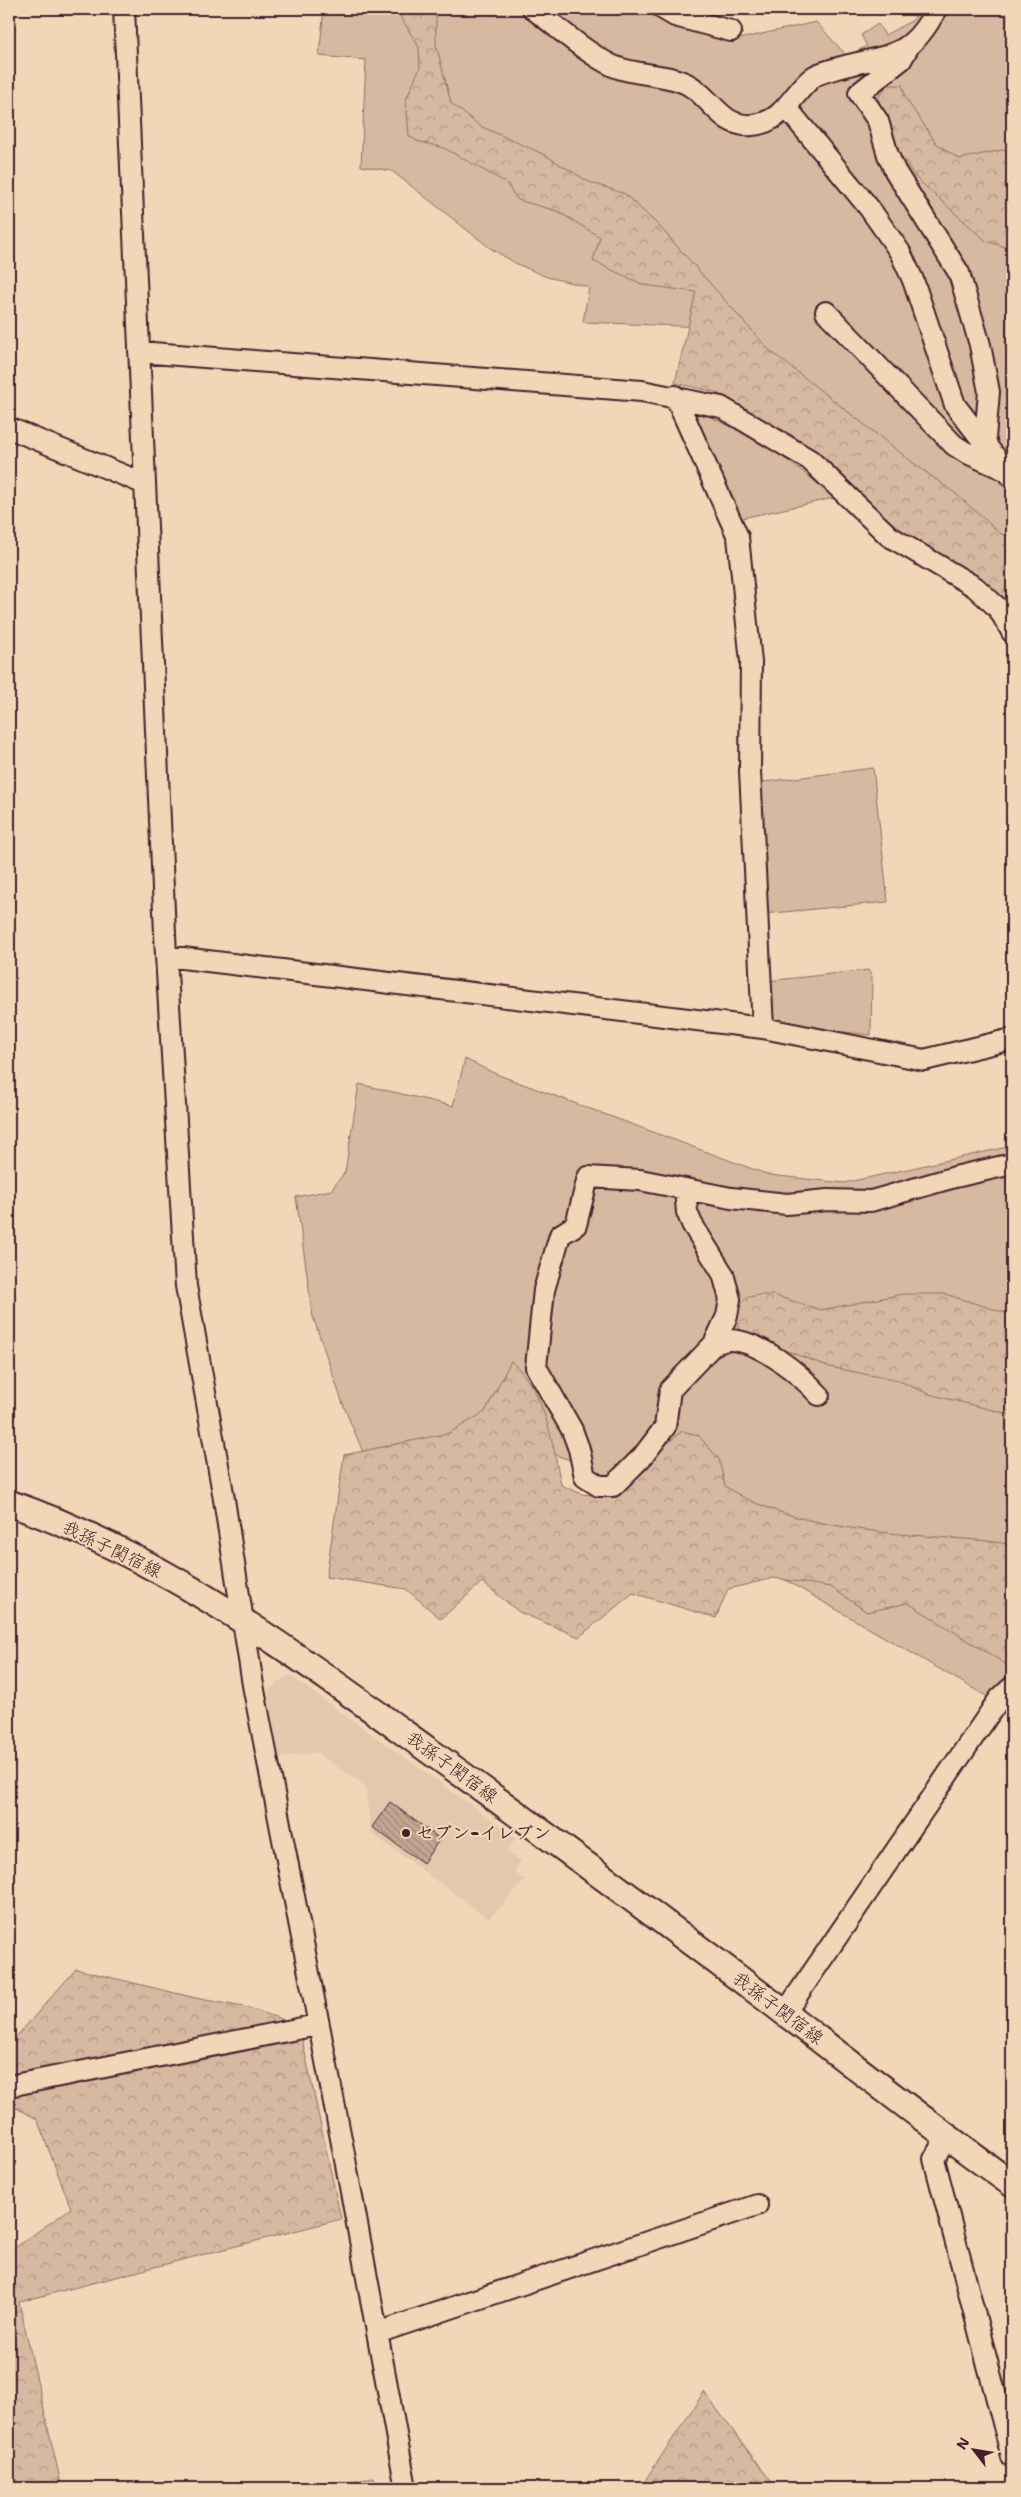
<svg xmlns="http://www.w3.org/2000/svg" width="1021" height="2497" viewBox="0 0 1021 2497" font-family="'Shantell Sans','Klee One',sans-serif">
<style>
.built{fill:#e4c8ad}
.grass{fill:#d6b9a0;stroke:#906c66}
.forest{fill:url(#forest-crowns);stroke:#906c66}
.building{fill:url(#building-back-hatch);stroke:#4a1f2b}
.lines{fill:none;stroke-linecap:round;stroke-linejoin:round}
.minor-casing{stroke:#4a1f2b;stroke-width:24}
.major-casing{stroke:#4a1f2b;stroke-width:29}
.path{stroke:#4a1f2b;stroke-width:3;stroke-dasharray:1 4;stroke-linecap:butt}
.minor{stroke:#f1d7b8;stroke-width:20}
.major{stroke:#f1d7b8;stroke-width:25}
.poi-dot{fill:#4a1f2b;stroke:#f1d7b8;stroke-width:2}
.labels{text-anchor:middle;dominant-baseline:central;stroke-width:4;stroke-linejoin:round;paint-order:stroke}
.street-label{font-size:18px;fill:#4a1f2b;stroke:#f1d7b8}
.poi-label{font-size:18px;font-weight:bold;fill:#4a1f2b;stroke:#f1d7b8;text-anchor:start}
</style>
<defs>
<pattern id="forest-crowns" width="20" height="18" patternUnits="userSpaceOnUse" patternTransform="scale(1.25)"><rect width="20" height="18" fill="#d6b9a0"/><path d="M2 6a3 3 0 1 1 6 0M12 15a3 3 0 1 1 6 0" fill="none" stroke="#b09683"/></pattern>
<pattern id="building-back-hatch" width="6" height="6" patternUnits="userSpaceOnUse" patternTransform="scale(1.25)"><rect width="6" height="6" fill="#c5a693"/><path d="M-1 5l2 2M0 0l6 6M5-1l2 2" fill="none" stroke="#a28778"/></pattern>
</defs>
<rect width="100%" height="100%" fill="#f1d7b8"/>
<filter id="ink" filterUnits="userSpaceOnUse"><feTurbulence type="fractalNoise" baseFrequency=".02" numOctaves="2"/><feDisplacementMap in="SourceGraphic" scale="10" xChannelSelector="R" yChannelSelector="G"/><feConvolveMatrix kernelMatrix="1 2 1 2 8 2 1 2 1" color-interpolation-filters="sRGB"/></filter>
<g filter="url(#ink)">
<path class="built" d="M 289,1675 L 516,1837 L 507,1851 L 521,1861 L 514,1872 L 525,1880 L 489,1919 L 371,1833 L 365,1786 L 316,1752 L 279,1758 L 268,1691 Z"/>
<path class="grass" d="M 324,9 L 653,9 L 718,36 L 739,39 L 816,22 L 847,56 L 867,46 L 861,35 L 878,24 L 885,35 L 913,20 L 919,9 L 1012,9 L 1012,147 L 962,186 L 1012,231 L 1012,556 L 771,380 L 751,329 L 583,322 L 589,287 L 547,277 L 517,264 L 490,248 L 392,171 L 361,166 L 366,60 L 319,56 Z
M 684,406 C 739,427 791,458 834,498 L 738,519 Z
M 873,768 L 888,902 L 763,914 L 756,783 Z
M 868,970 L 872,977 L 871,1035 L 772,1024 L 767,981 Z
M 465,1059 L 496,1074 L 769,1175 L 844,1183 L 1012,1146 L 1012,1711 L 588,1466 L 525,1445 L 363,1452 L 344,1407 L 313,1317 L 296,1197 L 331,1190 L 345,1172 L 359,1084 L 453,1106 Z"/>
<path class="forest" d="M 400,9 L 436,9 L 436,44 L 451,103 L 480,126 L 543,154 L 589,182 L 625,194 L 660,227 L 769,350 L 912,462 L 956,494 L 1001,534 L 1012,536 L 1012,595 L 1006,599 L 975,575 L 912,538 L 890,521 L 827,460 L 792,435 L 715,392 L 675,383 L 696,292 L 644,285 L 593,261 L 600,237 L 557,211 L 518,200 L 505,182 L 444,148 L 417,141 L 409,136 L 406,100 L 420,67 L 419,47 L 401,18 Z
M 888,85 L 902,85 L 906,99 L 937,144 L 959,159 L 1012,148 L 1012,249 L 986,241 L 915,177 L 892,142 L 879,108 L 879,96 Z
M 903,1294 L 945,1294 L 1012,1315 L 1012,1415 L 929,1394 L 899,1381 L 830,1367 L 760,1341 L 740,1330 L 736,1320 L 737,1310 L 745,1298 L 759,1295 L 773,1295 L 821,1310 Z
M 511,1361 C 546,1393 552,1441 561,1485 L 582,1494 L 610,1497 L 626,1486 L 658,1451 L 682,1431 L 698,1435 L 719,1459 L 725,1486 C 773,1521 866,1532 925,1536 C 954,1539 984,1539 1012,1545 L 1012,1668 L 908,1603 L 867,1612 L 831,1587 L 774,1578 L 728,1589 L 716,1618 L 633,1593 L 579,1637 L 519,1612 L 482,1582 L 441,1619 L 406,1589 L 326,1577 L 344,1455 L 449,1433 L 485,1412 Z
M 76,1969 L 200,1999 L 249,2008 L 299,2025 L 341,2219 L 19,2302 L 62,2488 L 9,2488 L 9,2252 L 71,2208 L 37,2119 L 9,2104 L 9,2045 Z
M 704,2392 L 776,2488 L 640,2488 Z
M 374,2478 L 377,2488 L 310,2488 Z"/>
<path class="building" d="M 390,1802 L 440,1839 L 423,1863 L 372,1827 Z"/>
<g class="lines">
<defs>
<path id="minor" d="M 124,9 L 166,956 L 186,1286 L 223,1493 L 253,1685 L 344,2154 L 406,2488
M 533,9 C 558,27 584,52 613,66 C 636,76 665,73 687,84 C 711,96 721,128 752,125 C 785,122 791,94 813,77 C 818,73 828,71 834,69 C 884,54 910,62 936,9
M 663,9 L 675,16 L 731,31
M 910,44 L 901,60 L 859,93 L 878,121 L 888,155 L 895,171 L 959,273 L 980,345 L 989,392 L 985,438 L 988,448 L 1012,477
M 787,108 L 870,209 L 900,252 L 913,280 L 955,405 L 988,448
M 826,312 L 954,445 L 965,452 L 1003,469
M 139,352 L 642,391 L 721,407 L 810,460 L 889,536 L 975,587 L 998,608 L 1012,632
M 675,396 L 738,537 L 751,662 L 750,771 L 763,1028
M 9,428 L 145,484
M 166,956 L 763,1028 L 924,1060 L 1012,1039
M 685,1190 L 687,1212 L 692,1224 L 723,1274 L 730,1299 L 727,1316 L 714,1344 L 670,1390 L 665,1427 L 643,1456 L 613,1486 L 599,1486 L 585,1477 L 579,1449 L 572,1430 L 536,1367 L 544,1290 L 560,1235 L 576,1225 L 588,1177 L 640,1180 L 731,1198 L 787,1204 L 827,1200 L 871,1201 L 955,1177 L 1012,1164
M 714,1344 C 719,1343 724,1340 729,1340 C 759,1340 800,1374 819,1395
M 785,2013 L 1000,1698 L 1012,1687
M 9,2086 L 317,2025
M 946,2137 L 934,2159 L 1012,2457
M 377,2333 L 757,2205"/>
<path id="major" d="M 9,1503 C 165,1557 296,1655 428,1750 C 543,1832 656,1916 768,2000 C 849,2062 929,2125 1012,2184"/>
</defs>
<use href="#minor" class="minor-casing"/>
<use href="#major" class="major-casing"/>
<path class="path" d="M 9,2450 L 16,2488"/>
<use href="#minor" class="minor"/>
<use href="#major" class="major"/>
</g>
</g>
<circle class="poi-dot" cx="406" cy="1833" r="5"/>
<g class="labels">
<g class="street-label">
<text transform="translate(112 1549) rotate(26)">我孫子関宿線</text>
<text transform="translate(452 1767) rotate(36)">我孫子関宿線</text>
<text transform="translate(778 2008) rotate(37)">我孫子関宿線</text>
</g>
<g class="poi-label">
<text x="416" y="1833">セブン-イレブン</text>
</g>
</g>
<rect width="1021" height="2497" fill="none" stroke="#f1d7b8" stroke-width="30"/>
<rect x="15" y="15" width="991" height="2467" fill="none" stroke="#4a1f2b" stroke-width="2" filter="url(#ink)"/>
<g transform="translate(974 2450) rotate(301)" stroke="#f1d7b8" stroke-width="4" paint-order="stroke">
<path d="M0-4L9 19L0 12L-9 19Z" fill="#4a1f2b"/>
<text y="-8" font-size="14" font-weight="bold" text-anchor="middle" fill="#4a1f2b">N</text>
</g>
</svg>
